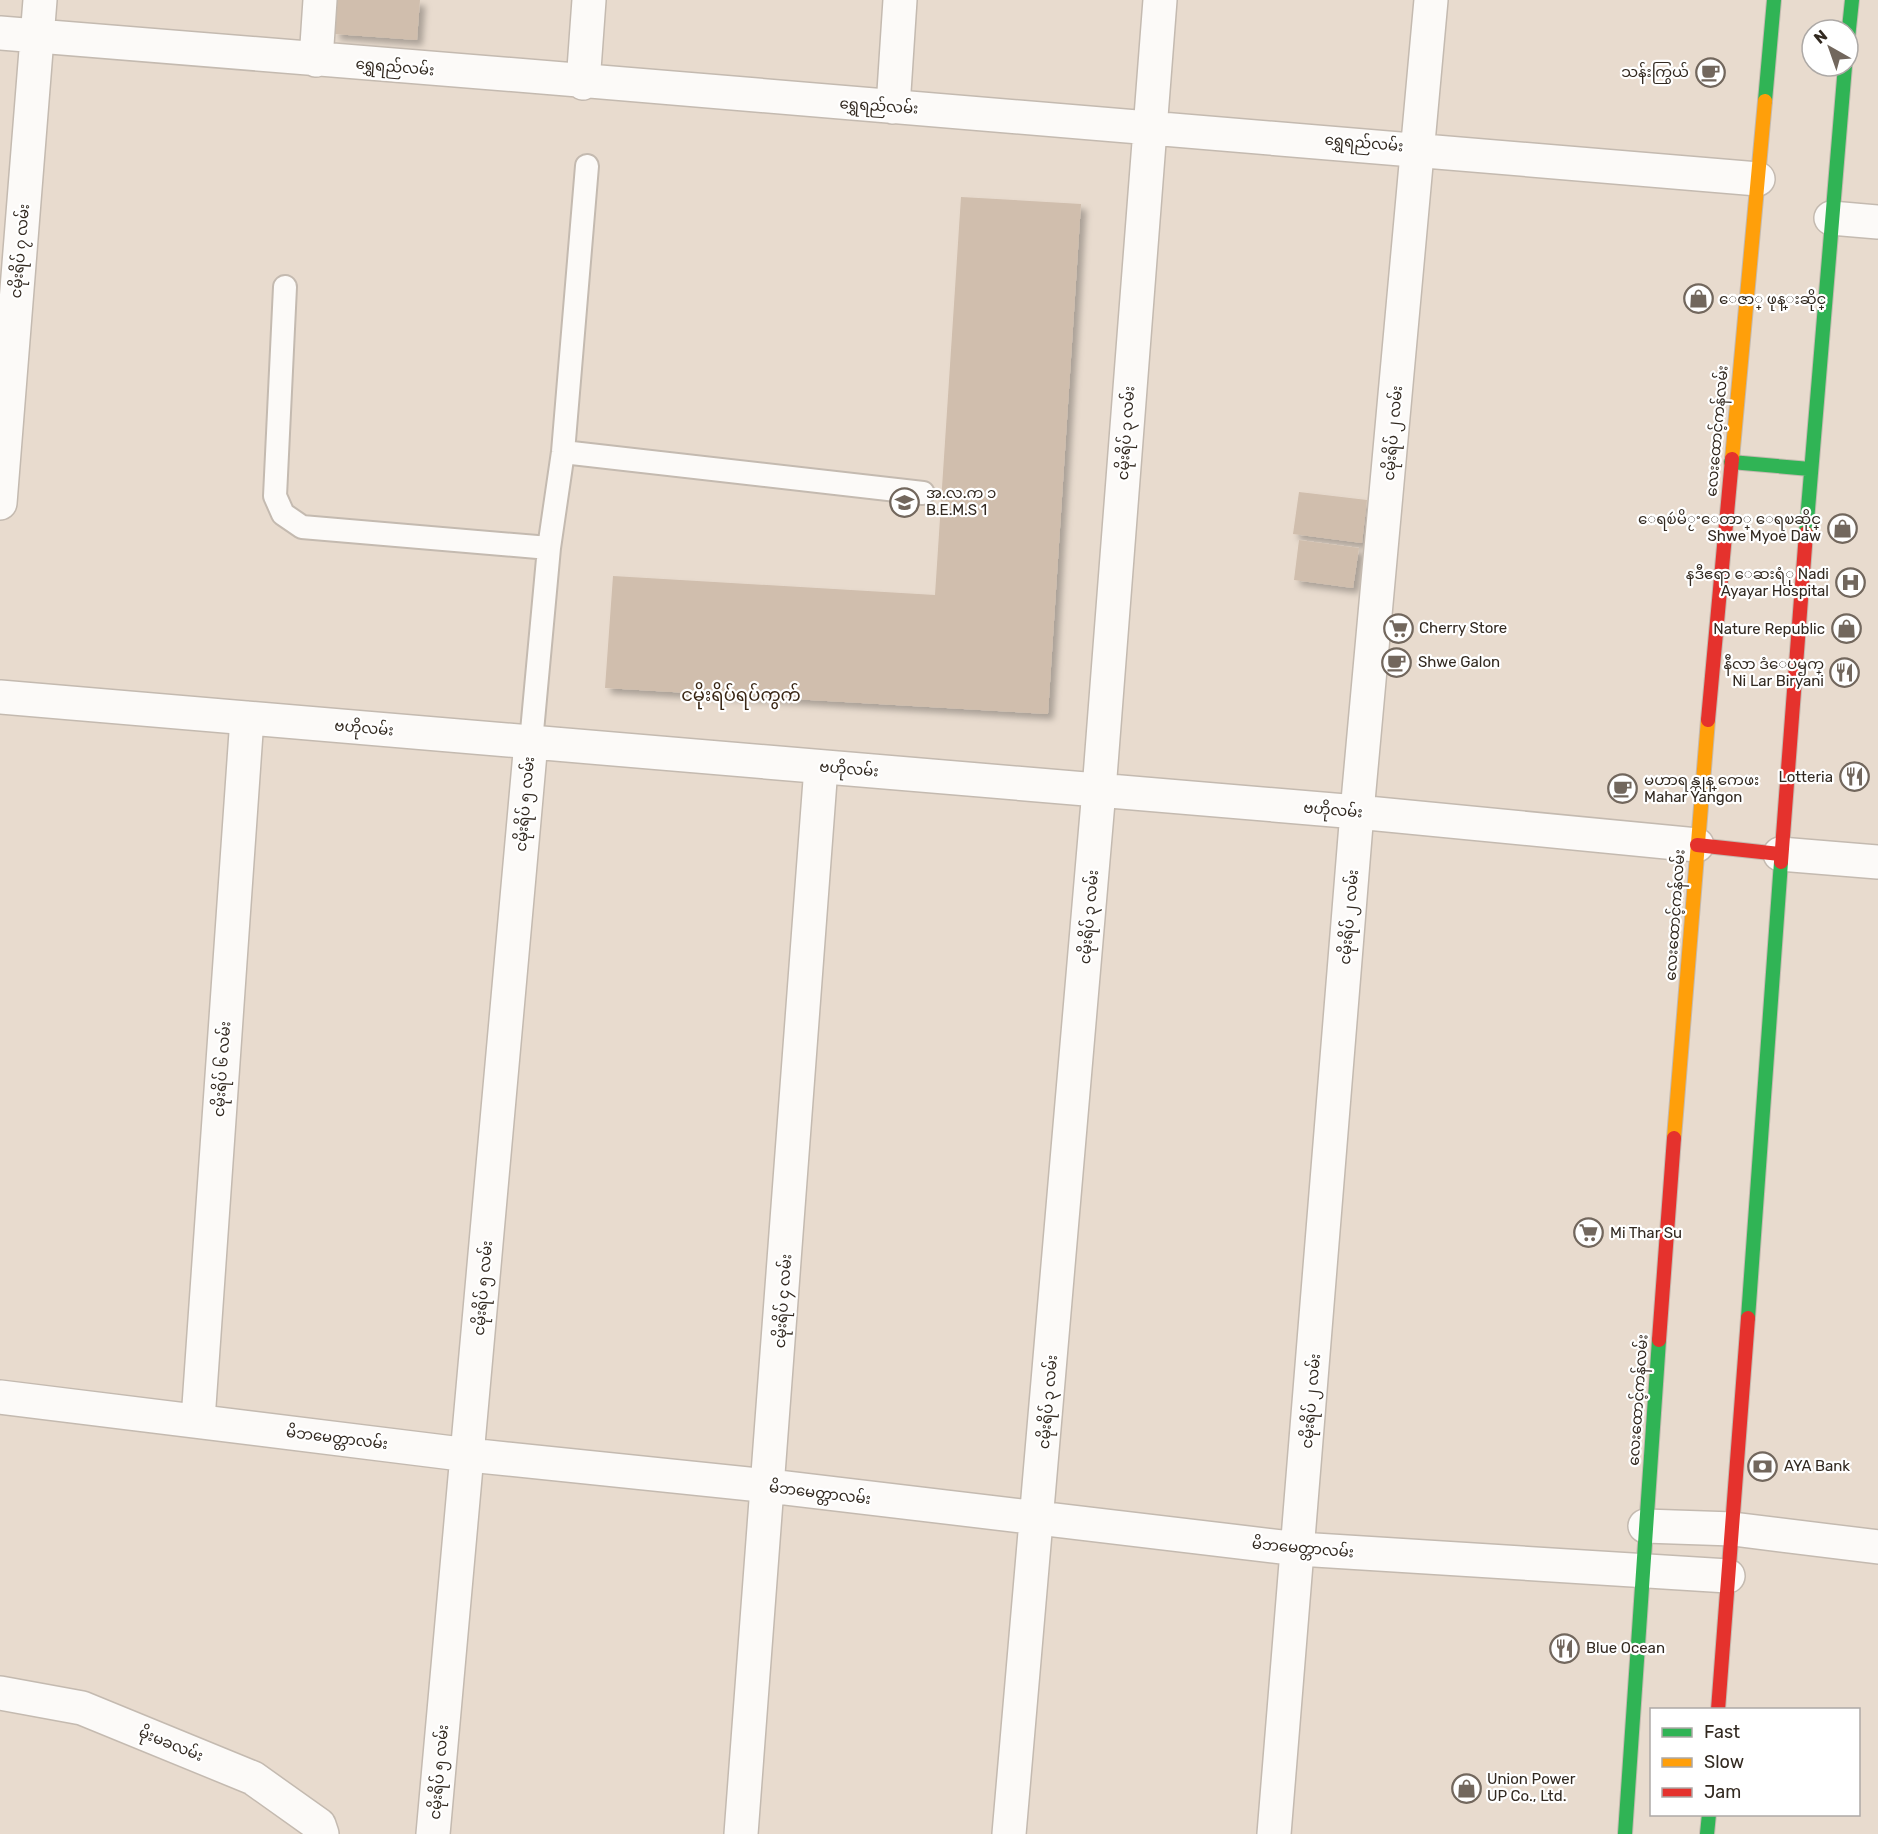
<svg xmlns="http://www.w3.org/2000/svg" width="1878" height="1834" viewBox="0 0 1878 1834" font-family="Rubik,'Noto Sans Myanmar',sans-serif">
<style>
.building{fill:#d0bead;filter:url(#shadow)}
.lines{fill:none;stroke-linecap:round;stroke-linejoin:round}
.lane-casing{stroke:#c4bab0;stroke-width:26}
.street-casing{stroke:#c4bab0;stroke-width:36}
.fast-casing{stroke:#c4bab0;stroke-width:16}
.slow-casing{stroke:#c4bab0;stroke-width:16}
.jam-casing{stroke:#c4bab0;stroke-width:16}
.lane{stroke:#fcfaf8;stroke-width:22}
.street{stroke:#fcfaf8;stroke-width:33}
.fast{stroke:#30b455;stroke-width:14}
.slow{stroke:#ff9f0a;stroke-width:14}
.jam{stroke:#e5322d;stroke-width:14}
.labels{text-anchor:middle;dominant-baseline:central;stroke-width:4.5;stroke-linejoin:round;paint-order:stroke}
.street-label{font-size:15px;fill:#322920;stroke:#fff}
.poi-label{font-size:15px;fill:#322920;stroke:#fff;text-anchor:start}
.quarter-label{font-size:18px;fill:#3a2715;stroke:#fff}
</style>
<defs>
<filter id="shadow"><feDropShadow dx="5.5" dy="5.5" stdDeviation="3" flood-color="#0004"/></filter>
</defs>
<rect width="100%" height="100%" fill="#e8dbce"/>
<path class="building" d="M 337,0 L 420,0 L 417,40 L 334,34 Z
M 961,197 L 1081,204 L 1048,714 L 605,688 L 613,576 L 935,595 Z
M 1299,492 L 1367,500 L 1362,543 L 1293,534 Z
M 1299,540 L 1359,548 L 1353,588 L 1294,580 Z"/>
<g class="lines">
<defs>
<path id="lane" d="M 285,287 L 275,496 L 283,514 L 302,527 L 549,548
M 563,452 L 923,493
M 531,742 L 549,548 L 563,452 L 587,166"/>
<path id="street" d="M 0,33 C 586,82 1173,125 1758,179
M 316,60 L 320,0
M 583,83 L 589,0
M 893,107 L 900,0
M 1831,218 L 1878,222
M 0,503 L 40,0
M 0,697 L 1357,812 L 1697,845
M 1780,854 L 1878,862
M 0,1397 L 469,1455 L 769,1486 L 1299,1549 L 1728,1576
M 198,1420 L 247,718
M 1645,1526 L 1733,1529 L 1878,1547
M 0,1693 L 82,1708 L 253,1778 L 319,1825 L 322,1834
M 433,1834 L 531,742
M 741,1834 L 821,767
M 1009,1834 L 1099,790 L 1160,0
M 1274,1834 L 1357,812 L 1431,0"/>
<path id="fast" d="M 1848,38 L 1852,0
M 1765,101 L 1774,0
M 1731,462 L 1810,469
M 1806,533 L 1845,66
M 1748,1318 L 1781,862
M 1625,1834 L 1659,1340
M 1707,1834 L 1709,1814"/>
<path id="slow" d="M 1732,459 L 1765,101
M 1674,1138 L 1708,720"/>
<path id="jam" d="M 1708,720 L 1732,459
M 1697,845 L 1780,854
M 1781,862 L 1806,533
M 1659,1340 L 1674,1138
M 1718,1710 L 1748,1318"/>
</defs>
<use href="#lane" class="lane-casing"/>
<use href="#street" class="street-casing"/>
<use href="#fast" class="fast-casing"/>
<use href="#slow" class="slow-casing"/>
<use href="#jam" class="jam-casing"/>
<use href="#lane" class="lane"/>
<use href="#street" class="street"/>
<use href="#fast" class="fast"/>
<use href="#slow" class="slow"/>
<use href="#jam" class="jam"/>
</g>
<defs>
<symbol id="cafe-ring" viewBox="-11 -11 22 22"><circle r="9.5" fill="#fff" stroke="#72675d" stroke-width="1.5"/><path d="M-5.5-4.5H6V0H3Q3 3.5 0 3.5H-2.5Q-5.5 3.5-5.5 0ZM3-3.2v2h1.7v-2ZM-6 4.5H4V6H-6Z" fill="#72675d"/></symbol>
<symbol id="shop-ring" viewBox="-11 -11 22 22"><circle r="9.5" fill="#fff" stroke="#72675d" stroke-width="1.5"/><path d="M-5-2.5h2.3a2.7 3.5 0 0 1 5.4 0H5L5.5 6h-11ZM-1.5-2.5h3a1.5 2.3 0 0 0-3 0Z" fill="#72675d"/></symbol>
<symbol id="school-ring" viewBox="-11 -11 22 22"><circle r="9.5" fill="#fff" stroke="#72675d" stroke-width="1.5"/><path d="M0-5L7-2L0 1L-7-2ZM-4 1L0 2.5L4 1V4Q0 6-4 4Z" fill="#72675d"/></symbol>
<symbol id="hospital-ring" viewBox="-11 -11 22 22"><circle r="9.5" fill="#fff" stroke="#72675d" stroke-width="1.5"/><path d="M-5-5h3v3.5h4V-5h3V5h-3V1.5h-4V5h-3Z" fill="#72675d"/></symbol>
<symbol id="supermarket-ring" viewBox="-11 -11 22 22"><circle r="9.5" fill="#fff" stroke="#72675d" stroke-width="1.5"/><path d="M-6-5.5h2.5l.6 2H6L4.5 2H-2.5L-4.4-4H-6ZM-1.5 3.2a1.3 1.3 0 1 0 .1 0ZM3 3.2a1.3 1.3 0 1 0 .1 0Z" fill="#72675d"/></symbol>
<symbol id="restaurant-ring" viewBox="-11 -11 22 22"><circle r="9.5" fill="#fff" stroke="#72675d" stroke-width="1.5"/><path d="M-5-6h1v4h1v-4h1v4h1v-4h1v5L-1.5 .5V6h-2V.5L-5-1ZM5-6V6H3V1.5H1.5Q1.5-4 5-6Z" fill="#72675d"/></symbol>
<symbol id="bank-ring" viewBox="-11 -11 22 22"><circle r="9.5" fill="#fff" stroke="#72675d" stroke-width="1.5"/><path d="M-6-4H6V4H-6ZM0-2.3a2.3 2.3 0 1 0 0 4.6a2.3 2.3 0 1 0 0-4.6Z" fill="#72675d"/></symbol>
</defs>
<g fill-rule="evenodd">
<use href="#cafe-ring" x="1694" y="56" width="33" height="33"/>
<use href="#shop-ring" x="1682" y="282" width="33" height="33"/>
<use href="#school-ring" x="888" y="486" width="33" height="33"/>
<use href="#shop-ring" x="1826" y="512" width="33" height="33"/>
<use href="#hospital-ring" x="1834" y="566" width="33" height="33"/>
<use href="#supermarket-ring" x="1382" y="612" width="33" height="33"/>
<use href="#shop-ring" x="1830" y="612" width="33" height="33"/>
<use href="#cafe-ring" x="1380" y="646" width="33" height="33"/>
<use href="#restaurant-ring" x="1828" y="656" width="33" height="33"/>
<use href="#restaurant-ring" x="1838" y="760" width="33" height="33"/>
<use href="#cafe-ring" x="1606" y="772" width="33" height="33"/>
<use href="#supermarket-ring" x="1572" y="1216" width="33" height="33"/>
<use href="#bank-ring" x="1746" y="1450" width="33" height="33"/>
<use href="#restaurant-ring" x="1548" y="1632" width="33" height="33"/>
<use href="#shop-ring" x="1450" y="1772" width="33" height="33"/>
</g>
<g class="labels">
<g class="street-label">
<text transform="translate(395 67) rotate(5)">ရွှေရည်လမ်း</text>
<text transform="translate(879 106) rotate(4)">ရွှေရည်လမ်း</text>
<text transform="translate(1364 143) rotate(5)">ရွှေရည်လမ်း</text>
<text transform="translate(20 251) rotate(-85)">ငမိုးရိပ် ၇ လမ်း</text>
<text transform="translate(1717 431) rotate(-85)">လေးထောင့်ကန်လမ်း</text>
<text transform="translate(1126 433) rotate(-86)">ငမိုးရိပ် ၃ လမ်း</text>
<text transform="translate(1393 433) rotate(-85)">ငမိုးရိပ် ၂ လမ်း</text>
<text transform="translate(364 728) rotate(5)">ဗဟိုလမ်း</text>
<text transform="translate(849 769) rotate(5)">ဗဟိုလမ်း</text>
<text transform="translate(525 804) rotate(-85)">ငမိုးရိပ် ၅ လမ်း</text>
<text transform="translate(1333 810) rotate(5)">ဗဟိုလမ်း</text>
<text transform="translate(1675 915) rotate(-86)">လေးထောင့်ကန်လမ်း</text>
<text transform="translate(1089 917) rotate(-85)">ငမိုးရိပ် ၃ လမ်း</text>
<text transform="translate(1349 917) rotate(-85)">ငမိုးရိပ် ၂ လမ်း</text>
<text transform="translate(222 1069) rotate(-86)">ငမိုးရိပ် ၆ လမ်း</text>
<text transform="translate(483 1288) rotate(-85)">ငမိုးရိပ် ၅ လမ်း</text>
<text transform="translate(783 1301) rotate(-86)">ငမိုးရိပ် ၄ လမ်း</text>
<text transform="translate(1638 1400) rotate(-86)">လေးထောင့်ကန်လမ်း</text>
<text transform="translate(1311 1401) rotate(-85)">ငမိုးရိပ် ၂ လမ်း</text>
<text transform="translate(1048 1402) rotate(-85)">ငမိုးရိပ် ၃ လမ်း</text>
<text transform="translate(337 1438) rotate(7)">မိဘမေတ္တာလမ်း</text>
<text transform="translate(820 1493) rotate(7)">မိဘမေတ္တာလမ်း</text>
<text transform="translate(1303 1548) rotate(5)">မိဘမေတ္တာလမ်း</text>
<text transform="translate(171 1744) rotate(22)">မိုးမခလမ်း</text>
<text transform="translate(439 1772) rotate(-85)">ငမိုးရိပ် ၅ လမ်း</text>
</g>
<g class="poi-label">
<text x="1689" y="72" text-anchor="end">သန်းကြွယ်</text>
<text x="1719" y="299">ေဇာ္ ဖုန္းဆိုင္</text>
<text x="926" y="493">အ.လ.က ၁<tspan x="926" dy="17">B.E.M.S 1</tspan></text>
<text x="1821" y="519" text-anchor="end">ေရၿဴမိႂႚေတာ္ ေရၿဆိုင္<tspan x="1821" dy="17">Shwe Myoe Daw</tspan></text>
<text x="1829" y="574" text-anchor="end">နဒီဧရာ ေဆးရံု Nadi<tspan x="1829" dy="17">Ayayar Hospital</tspan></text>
<text x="1419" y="628">Cherry Store</text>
<text x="1825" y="629" text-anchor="end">Nature Republic</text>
<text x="1418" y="662">Shwe Galon</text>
<text x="1824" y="664" text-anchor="end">နီလာ ဒံေပၝက္<tspan x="1824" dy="17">Ni Lar Biryani</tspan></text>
<text x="1833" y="777" text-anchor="end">Lotteria</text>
<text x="1644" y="780">မဟာရန္ကုန္ ကေဖး<tspan x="1644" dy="17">Mahar Yangon</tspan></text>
<text x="1610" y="1233">Mi Thar Su</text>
<text x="1784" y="1466">AYA Bank</text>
<text x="1586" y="1648">Blue Ocean</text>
<text x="1487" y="1779">Union Power<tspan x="1487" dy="17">UP Co., Ltd.</tspan></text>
</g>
<g class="quarter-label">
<text x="741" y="695">ငမိုးရိပ်ရပ်ကွက်</text>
</g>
</g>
<rect x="1650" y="1708" width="210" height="108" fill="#ffffff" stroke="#ada9a6" stroke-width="1.5"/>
<rect x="1662" y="1728" width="30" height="9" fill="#30b455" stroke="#ada9a6" stroke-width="1.5"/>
<text x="1704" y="1738" font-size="18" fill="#322920">Fast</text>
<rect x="1662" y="1758" width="30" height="9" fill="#ff9f0a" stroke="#ada9a6" stroke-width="1.5"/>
<text x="1704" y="1768" font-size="18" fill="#322920">Slow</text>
<rect x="1662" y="1788" width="30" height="9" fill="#e5322d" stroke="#ada9a6" stroke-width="1.5"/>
<text x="1704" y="1798" font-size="18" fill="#322920">Jam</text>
<g transform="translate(1830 48) rotate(320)"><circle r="28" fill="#ffffff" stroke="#ada9a6" stroke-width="1.5"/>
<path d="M0-4.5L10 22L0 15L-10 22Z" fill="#72675d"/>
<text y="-9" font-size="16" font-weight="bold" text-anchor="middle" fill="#322920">N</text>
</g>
</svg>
